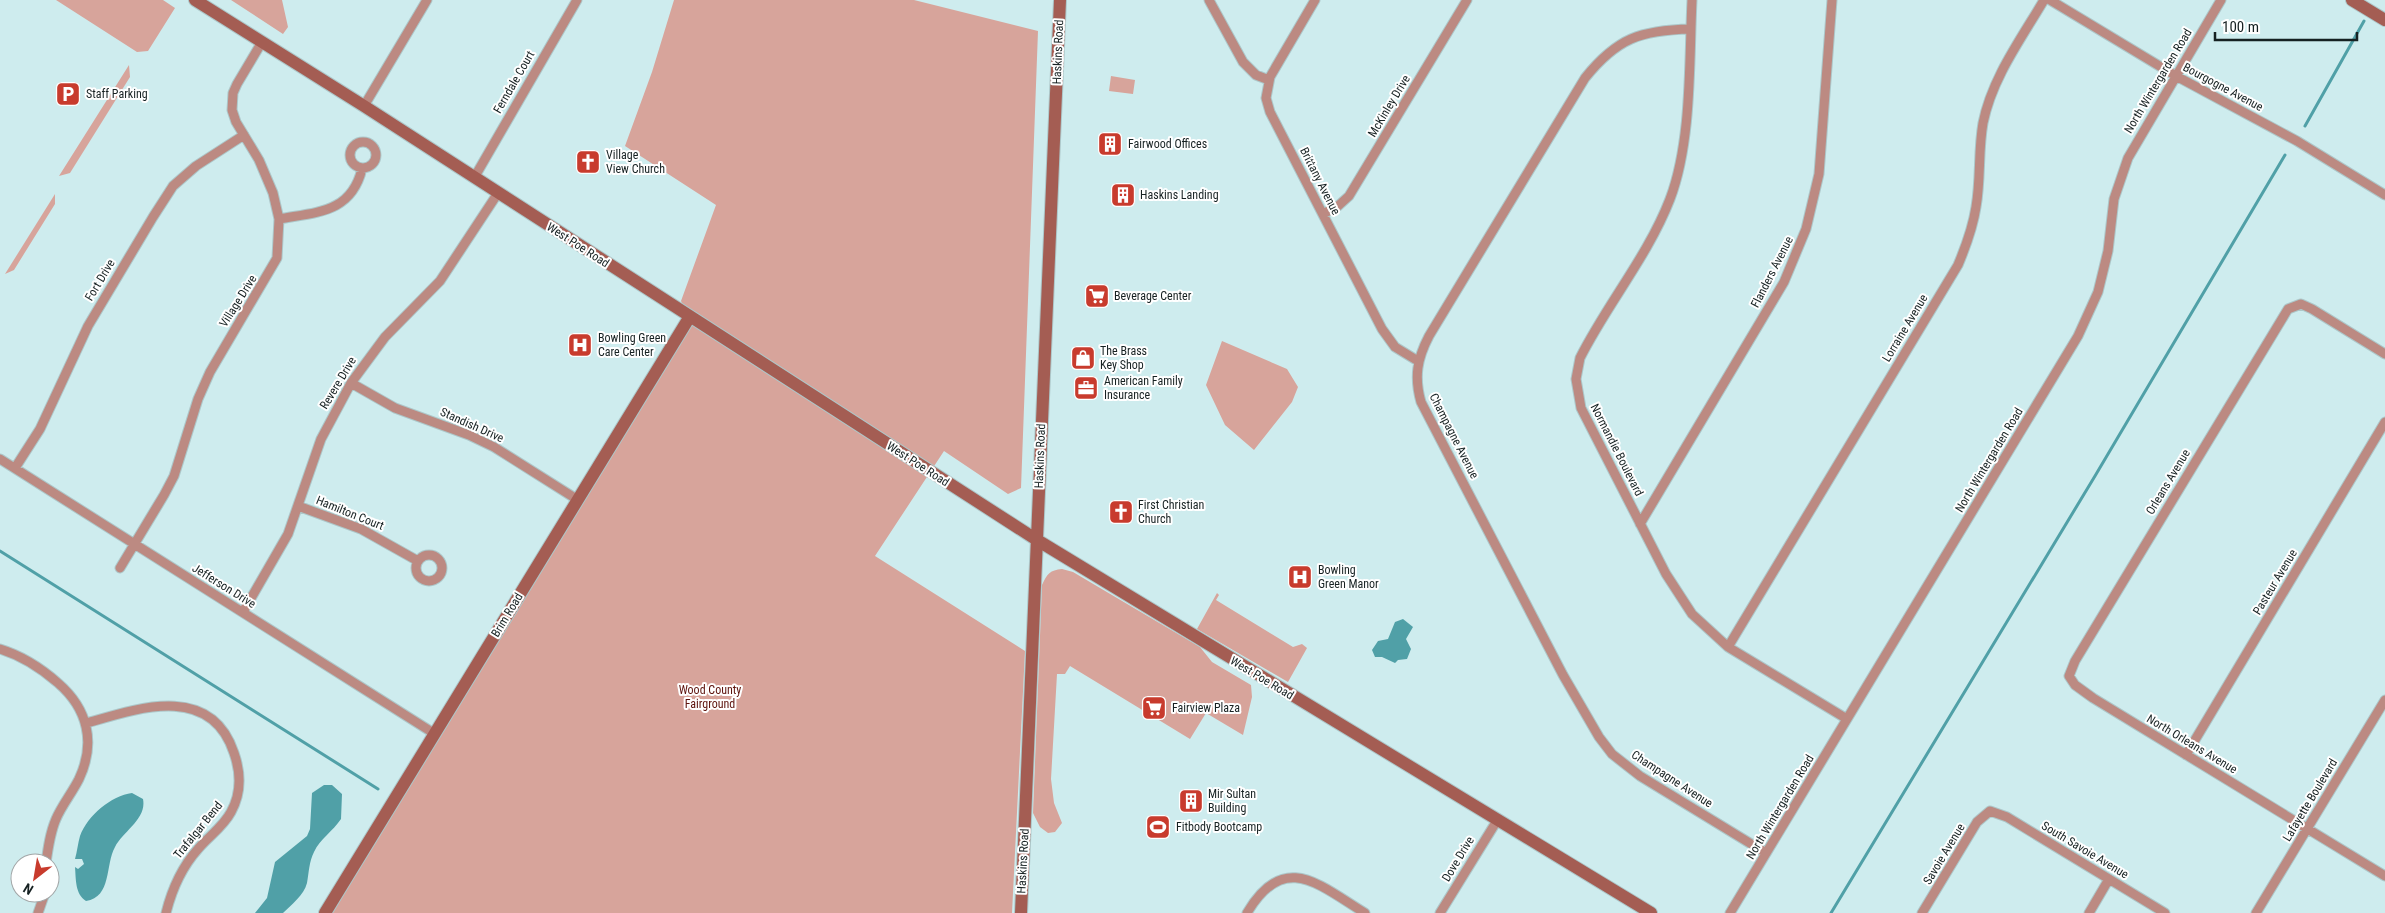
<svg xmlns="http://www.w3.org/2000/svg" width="2385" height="913" viewBox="0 0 2385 913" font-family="'Roboto Condensed',sans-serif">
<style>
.green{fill:#d7a49b}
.water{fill:#50a0a7}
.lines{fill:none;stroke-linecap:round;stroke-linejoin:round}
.stream{stroke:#50a0a7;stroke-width:3}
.street-casing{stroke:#adc7c9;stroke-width:11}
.secondary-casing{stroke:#adc7c9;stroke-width:14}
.street{stroke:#bc8a82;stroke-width:9}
.secondary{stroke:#a45d53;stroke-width:12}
.labels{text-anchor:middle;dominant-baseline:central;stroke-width:4;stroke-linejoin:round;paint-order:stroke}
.street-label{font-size:12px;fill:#162122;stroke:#fff}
.poi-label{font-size:12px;fill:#162122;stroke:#fff;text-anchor:start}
.park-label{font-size:12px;fill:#5d120c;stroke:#fff}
</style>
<rect width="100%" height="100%" fill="#ceecee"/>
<path class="green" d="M 56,0 L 163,0 L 175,8 L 148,51 L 137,52 Z
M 231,0 L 282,0 L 288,27 L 283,34 Z
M 674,0 L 914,0 L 1038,31 L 1021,488 L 1008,494 L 944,451 L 875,556 L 1025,651 L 1012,913 L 325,913 L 689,318 L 681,301 L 716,205 L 625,146 L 652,72 Z
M 129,65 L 130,77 L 70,173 L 59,176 Z
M 1111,76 L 1135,80 L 1133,94 L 1109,91 Z
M 55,194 L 55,204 L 14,270 L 5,274 Z
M 1222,341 L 1287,369 L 1298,387 L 1292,402 L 1254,450 L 1225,425 L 1206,385 Z
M 1062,569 L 1073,572 L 1200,647 L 1212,662 L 1251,685 L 1252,697 L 1243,735 L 1206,713 L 1190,739 L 1070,666 L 1065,674 L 1057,674 L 1051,779 L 1054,803 L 1062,823 L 1055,832 L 1048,833 L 1040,827 L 1033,813 L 1042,585 C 1047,574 1050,570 1062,569 Z
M 1217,593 L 1219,595 L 1216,600 L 1293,647 L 1302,644 L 1307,648 L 1288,682 L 1197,629 Z"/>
<path class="water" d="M 1403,619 L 1413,627 L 1406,639 L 1411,649 L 1407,659 L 1398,660 L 1395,663 L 1382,657 L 1375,657 L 1372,650 L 1378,641 L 1388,639 L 1395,622 Z
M 324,785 L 332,785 L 342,794 L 341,819 C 333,831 320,839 314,852 C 309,862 309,872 307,883 C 304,895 291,905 283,913 L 255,913 L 267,898 L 275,862 L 307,836 L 310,829 L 312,793 Z
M 132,793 L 143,799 C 147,819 123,831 115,847 C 105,865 112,897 86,901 C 75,894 76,879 75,867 L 78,869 L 84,864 L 82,859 L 75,859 C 77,852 78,843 80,836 C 88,815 111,796 132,793 Z"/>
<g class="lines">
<path class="stream" d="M 2305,126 L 2364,21
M 0,551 L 378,789
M 1831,913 L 2095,476 L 2285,155"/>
<defs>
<path id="street" d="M 1209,0 L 1243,62 L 1256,75 L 1269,80
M 1315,0 L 1270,77 L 1266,98 L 1270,112 L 1382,329 L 1395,347 L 1418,361
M 1692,0 C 1689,62 1692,141 1670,199 C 1648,256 1607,304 1580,358 L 1576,379 L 1581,408 L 1666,574 L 1692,614 L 1728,647 L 1847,719
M 2050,0 L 2176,76 L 2297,141 L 2385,195
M 1691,29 C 1641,30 1617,38 1585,78 L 1429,336 C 1417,359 1414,377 1421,402 L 1563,675 L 1599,737 L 1612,754 L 1640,776 L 1766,853
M 364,106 L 427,0
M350 155a13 13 0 1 1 26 0a13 13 0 1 1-26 0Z
M 474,178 L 577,0
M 1323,214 L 1338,206 L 1349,196 L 1467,0
M 279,219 C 317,212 351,213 362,169
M 2385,354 L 2312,309 L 2301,304 L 2288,309 L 2075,661 L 2069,676 L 2075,685 L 2093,698 L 2385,876
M 351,383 L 395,408 L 469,435 L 494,447 L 578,500
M 0,459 L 435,734
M 15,468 L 40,429 L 88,326 L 153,217 L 173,186 L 196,166 L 244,135
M 298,506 L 361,529 L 418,561
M 1640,524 L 1784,282 L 1806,229 L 1819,174 L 1832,0
M416 568a13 13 0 1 1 26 0a13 13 0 1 1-26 0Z
M 120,568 L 164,495 L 174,476 L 198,399 L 210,372 L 277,258 L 279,219 L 273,193 L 259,160 L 236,122 L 232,110 L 233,93 L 237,84 L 262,42
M 243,612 L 288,534 L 321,439 L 351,383 L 385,337 L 440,281 L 498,193
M 1728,647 L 1958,265 C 1966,246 1973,227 1976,207 C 1981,179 1978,151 1983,123 C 1992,78 2021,39 2044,0
M 0,649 C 23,656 41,668 58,683 C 88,709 96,743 79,779 C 72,793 62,805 56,819 C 50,833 48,848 46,863
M 87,723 C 138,708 211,683 234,753 C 241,773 241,794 231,812 C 223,827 209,836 198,849 C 181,868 172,889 166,913
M 2186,755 L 2385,422
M 38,913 L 45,893
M 1247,913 C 1284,850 1319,885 1365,913
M 1440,913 L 1498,819
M 1730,913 L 2078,336 L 2098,292 L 2108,251 L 2114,199 L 2128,158 L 2221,0
M 1922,913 L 1977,822 L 1990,811 L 2007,817 L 2165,913
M 2089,913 L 2109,879
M 2256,913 L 2385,700"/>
<path id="secondary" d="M 195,0 L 364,106 L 1037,540 L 1651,913
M 2352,0 L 2385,20
M 325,913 L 689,318
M 1021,913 L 1060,0"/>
</defs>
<use href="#street" class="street-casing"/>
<use href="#secondary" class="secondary-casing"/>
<use href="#street" class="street"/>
<use href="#secondary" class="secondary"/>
</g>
<defs>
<symbol id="parking-square" viewBox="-11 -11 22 22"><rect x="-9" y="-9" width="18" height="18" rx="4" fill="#c83b2d" stroke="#fff"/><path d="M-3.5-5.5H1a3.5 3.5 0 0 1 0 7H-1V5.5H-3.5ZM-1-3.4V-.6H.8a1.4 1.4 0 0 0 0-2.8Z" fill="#fff"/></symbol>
<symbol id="building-square" viewBox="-11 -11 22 22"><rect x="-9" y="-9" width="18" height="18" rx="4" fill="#c83b2d" stroke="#fff"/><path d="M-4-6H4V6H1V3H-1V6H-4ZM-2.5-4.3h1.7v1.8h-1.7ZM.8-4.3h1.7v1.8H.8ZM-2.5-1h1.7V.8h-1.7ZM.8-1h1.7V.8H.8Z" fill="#fff"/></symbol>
<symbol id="church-square" viewBox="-11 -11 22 22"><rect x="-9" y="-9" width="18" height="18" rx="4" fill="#c83b2d" stroke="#fff"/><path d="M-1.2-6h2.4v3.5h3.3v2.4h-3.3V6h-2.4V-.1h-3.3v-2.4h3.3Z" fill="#fff"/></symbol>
<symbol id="supermarket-square" viewBox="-11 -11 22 22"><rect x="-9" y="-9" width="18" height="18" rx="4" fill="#c83b2d" stroke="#fff"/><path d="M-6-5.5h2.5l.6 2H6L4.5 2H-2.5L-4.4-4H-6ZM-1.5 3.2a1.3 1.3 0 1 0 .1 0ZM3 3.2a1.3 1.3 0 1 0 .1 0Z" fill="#fff"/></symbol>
<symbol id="hospital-square" viewBox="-11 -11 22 22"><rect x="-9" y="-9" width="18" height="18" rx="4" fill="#c83b2d" stroke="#fff"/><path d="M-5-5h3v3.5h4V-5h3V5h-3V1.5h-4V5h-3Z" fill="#fff"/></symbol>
<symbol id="shop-square" viewBox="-11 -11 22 22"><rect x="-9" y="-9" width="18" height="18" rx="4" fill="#c83b2d" stroke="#fff"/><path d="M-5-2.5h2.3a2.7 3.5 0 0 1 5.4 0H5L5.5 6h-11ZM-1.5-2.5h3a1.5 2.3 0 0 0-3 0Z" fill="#fff"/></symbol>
<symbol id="office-square" viewBox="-11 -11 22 22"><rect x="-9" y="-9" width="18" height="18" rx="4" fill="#c83b2d" stroke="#fff"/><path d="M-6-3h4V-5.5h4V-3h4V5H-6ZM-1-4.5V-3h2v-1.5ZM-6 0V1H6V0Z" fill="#fff"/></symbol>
<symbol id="stadium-square" viewBox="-11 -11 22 22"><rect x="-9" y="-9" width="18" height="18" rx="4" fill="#c83b2d" stroke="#fff"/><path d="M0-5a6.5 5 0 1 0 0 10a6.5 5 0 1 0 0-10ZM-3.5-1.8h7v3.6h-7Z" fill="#fff"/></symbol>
</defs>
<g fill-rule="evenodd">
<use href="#parking-square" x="54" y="80" width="28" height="28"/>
<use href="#building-square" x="1096" y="130" width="28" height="28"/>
<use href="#church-square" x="574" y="148" width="28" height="28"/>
<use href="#building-square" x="1109" y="181" width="28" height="28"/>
<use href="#supermarket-square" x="1083" y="282" width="28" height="28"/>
<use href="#hospital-square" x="566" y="331" width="28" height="28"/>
<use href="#shop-square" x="1069" y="344" width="28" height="28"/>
<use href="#office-square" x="1072" y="374" width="28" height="28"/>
<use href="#church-square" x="1107" y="498" width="28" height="28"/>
<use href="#hospital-square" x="1286" y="563" width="28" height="28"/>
<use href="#supermarket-square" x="1140" y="694" width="28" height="28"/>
<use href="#building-square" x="1177" y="787" width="28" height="28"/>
<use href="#stadium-square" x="1144" y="813" width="28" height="28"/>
</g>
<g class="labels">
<g class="street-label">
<text transform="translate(1058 52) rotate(-88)">Haskins Road</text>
<text transform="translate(2158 81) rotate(-59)">North Wintergarden Road</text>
<text transform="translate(514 82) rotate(-60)">Ferndale Court</text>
<text transform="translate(2223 87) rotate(28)">Bourgogne Avenue</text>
<text transform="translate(1389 106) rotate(-59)">McKinley Drive</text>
<text transform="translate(1320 181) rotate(63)">Brittany Avenue</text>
<text transform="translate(578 245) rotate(33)">West Poe Road</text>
<text transform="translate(1772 272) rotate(-63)">Flanders Avenue</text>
<text transform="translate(100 280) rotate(-59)">Fort Drive</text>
<text transform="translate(238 301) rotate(-58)">Village Drive</text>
<text transform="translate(1905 328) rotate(-59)">Lorraine Avenue</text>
<text transform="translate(338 383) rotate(-59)">Revere Drive</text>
<text transform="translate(472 425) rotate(24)">Standish Drive</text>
<text transform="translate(1454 436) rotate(63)">Champagne Avenue</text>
<text transform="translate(1617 450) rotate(63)">Normandie Boulevard</text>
<text transform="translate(1040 456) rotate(-88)">Haskins Road</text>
<text transform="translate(1989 460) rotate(-59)">North Wintergarden Road</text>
<text transform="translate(918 464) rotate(33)">West Poe Road</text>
<text transform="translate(2168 482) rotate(-59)">Orleans Avenue</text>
<text transform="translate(350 513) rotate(22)">Hamilton Court</text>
<text transform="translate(2275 582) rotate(-59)">Pasteur Avenue</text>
<text transform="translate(224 586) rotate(32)">Jefferson Drive</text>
<text transform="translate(507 615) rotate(-59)">Brim Road</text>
<text transform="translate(1262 678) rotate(31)">West Poe Road</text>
<text transform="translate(2192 744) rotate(31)">North Orleans Avenue</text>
<text transform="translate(1672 779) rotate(33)">Champagne Avenue</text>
<text transform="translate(2310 800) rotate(-59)">Lafayette Boulevard</text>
<text transform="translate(1780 807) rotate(-59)">North Wintergarden Road</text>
<text transform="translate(198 830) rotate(-51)">Trafalgar Bend</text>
<text transform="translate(2085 850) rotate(31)">South Savoie Avenue</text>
<text transform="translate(1944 854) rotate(-59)">Savoie Avenue</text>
<text transform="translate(1458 859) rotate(-59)">Dove Drive</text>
<text transform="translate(1023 861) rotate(-87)">Haskins Road</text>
</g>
<g class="poi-label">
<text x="86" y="94">Staff Parking</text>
<text x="1128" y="144">Fairwood Offices</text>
<text x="606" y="155">Village<tspan x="606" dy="14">View Church</tspan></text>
<text x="1140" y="195">Haskins Landing</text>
<text x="1114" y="296">Beverage Center</text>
<text x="598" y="338">Bowling Green<tspan x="598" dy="14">Care Center</tspan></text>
<text x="1100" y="351">The Brass<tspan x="1100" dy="14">Key Shop</tspan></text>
<text x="1104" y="381">American Family<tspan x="1104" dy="14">Insurance</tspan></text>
<text x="1138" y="505">First Christian<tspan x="1138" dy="14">Church</tspan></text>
<text x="1318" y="570">Bowling<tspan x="1318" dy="14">Green Manor</tspan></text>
<text x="1172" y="708">Fairview Plaza</text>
<text x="1208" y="794">Mir Sultan<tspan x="1208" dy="14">Building</tspan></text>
<text x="1176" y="827">Fitbody Bootcamp</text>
</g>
<g class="park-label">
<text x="710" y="690">Wood County<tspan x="710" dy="14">Fairground</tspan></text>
</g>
</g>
<g transform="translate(35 878) rotate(211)"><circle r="24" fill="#ffffff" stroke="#a2a6a7"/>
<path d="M0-4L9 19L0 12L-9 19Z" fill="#c83b2d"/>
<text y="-8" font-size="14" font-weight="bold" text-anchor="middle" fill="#162122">N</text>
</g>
<path d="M2215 32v8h142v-8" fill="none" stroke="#162122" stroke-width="2.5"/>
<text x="2222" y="32" font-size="15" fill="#162122" stroke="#ffffff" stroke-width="4" paint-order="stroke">100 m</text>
</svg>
